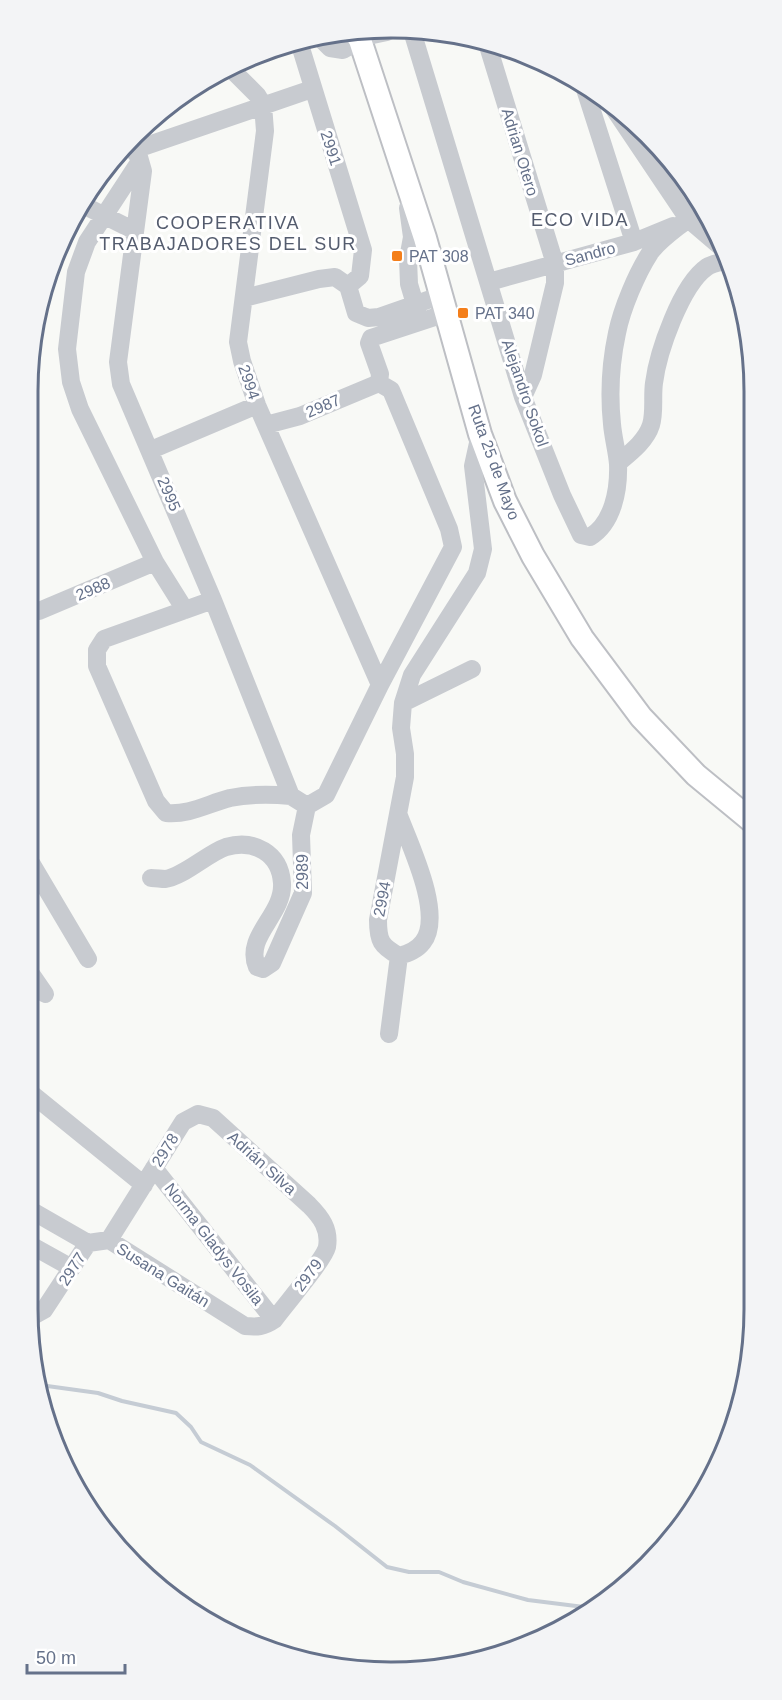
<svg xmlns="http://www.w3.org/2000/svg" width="782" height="1700" viewBox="0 0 782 1700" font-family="Arial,sans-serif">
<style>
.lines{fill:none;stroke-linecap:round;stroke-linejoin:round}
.stream{stroke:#c5ccd4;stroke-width:4}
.major-casing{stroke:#bdbfc4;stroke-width:26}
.minor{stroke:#c8cbd0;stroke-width:18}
.major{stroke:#fff;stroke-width:22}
.poi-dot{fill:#f47f1b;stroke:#fff;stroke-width:2}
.labels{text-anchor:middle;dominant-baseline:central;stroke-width:6;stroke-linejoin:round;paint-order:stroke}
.street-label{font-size:16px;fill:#65718a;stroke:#fff}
.poi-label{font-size:16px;fill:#65718a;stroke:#fff;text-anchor:start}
.neighbourhood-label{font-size:18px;letter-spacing:1.5px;fill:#545c6e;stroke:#fff}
.rim{fill:none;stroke:#65718a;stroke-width:3}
</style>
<rect width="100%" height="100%" fill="#f8f9f6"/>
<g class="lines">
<path class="stream" d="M 40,1385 L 98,1393 L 122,1401 L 176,1413 L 191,1427 L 201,1442 L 250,1465 L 335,1526 L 387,1567 L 409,1572 L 439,1572 L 463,1582 L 528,1600 L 592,1608"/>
<defs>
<path id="major" d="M 356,34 L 360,40 L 425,238 L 480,434 L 505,501 L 533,556 L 582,638 L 641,717 L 696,775 L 753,822"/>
</defs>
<use href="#major" class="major-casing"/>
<path class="minor" d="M 412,31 L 523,397 L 562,495 L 581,535 L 590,537 C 613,523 619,490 618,464 C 617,451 613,437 612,424 C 609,395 611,361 617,333 C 622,308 637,273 650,253 C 659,240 676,229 688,219
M 323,41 L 330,48 L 343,50 L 368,36 L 387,32 L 394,28
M 300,45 L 363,250 L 360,276 L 348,286
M 488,46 L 555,264 L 555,283 L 533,375 L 523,397
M 231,69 L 257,95 L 263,105 L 265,131 L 238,342 L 242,361 L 257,405 L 380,685
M 584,86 L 634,242
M 608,100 L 688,219 L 728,253
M 127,143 L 139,157 L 143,171 L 118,362 L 121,384 L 213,600 L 291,796 L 307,806
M 134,150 L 312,89
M 140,161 L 87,242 L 76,272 L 67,349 L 71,382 L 80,409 L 155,562 L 185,610
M 85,206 L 135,231
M 408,208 L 412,237 L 408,259 L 409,284 L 420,321
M 489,282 L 634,242 L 673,226
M 244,298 L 319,279 L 335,277 L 348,286 L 356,313 L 368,318 L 379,317 L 442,295
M 379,383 L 380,374 L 369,343 L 371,338 L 447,313
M 266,425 L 300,416 L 379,383
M 151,450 L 257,405
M 618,463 C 630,453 646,441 651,425 C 655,412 652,397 654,383 C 658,352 681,285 707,267 C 713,263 723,262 729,260
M 213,600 L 104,639 L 97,650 L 97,666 L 156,801 L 166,813 C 190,815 207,804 230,798 C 250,794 270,794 291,796
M 27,611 L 39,611 L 155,562
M 403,703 L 472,669
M 399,816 C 410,845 444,915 423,942 C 417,950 409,953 399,956 C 381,946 378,941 378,920 L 405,777 L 405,754 L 401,728 L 403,703 L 412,675 L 477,573 L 483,549 L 473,466 L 480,434
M 27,856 L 88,959
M 151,878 C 156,878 161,879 165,879 C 183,877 208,853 226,847 C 254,839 280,853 282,883 C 284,915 244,936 257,967 L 263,969 L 272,963 L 303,893 L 301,835 L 307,806 L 326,795 L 380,685 L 453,547 L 449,529 L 391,390 L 379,383
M 27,968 L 45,994
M 389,1034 L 399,956
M 27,1090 L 144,1185
M 154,1168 L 274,1320
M 27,1208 L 88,1243 L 109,1240 L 245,1326 C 257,1327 264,1327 274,1320 C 284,1306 324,1260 327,1247 C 330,1229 321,1217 309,1205 L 213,1118 L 198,1114 L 183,1122 L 109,1240
M 27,1243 L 72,1268
M 28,1316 L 35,1315 L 44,1310 L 88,1243"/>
<use href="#major" class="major"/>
</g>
<g class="poi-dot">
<rect x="391" y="250" width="12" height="12" rx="3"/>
<rect x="457" y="307" width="12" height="12" rx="3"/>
</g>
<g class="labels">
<g class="street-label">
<text transform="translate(331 148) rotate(72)">2991</text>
<text transform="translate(520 152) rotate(73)">Adrian Otero</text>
<text transform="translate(590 254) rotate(-15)">Sandro</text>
<text transform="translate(249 382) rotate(71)">2994</text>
<text transform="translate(525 393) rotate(71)">Alejandro Sokol</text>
<text transform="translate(323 406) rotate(-23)">2987</text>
<text transform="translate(494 462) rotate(70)">Ruta 25 de Mayo</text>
<text transform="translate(169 494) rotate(67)">2995</text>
<text transform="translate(93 589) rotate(-23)">2988</text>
<text transform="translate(302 872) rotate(-90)">2989</text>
<text transform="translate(382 899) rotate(-79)">2994</text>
<text transform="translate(165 1150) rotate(-58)">2978</text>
<text transform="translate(262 1163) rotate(42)">Adrián Silva</text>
<text transform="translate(214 1244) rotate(52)">Norma Gladys Vosila</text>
<text transform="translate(72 1269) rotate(-57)">2977</text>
<text transform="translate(163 1275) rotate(32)">Susana Gaitán</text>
<text transform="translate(308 1275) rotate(-54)">2979</text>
</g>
<g class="poi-label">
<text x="409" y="256">PAT 308</text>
<text x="475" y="313">PAT 340</text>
</g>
<g class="neighbourhood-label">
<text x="580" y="220">ECO VIDA</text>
<text x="228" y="223">COOPERATIVA<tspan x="228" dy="21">TRABAJADORES DEL SUR</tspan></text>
</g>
</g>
<path d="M0 0H782V1700H0ZM391 38H391A353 353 0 0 1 744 391V1309A353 353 0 0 1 391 1662H391A353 353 0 0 1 38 1309V391A353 353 0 0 1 391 38Z" fill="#f3f4f6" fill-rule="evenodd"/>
<path class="rim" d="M391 38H391A353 353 0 0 1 744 391V1309A353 353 0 0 1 391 1662H391A353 353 0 0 1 38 1309V391A353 353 0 0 1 391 38Z"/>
<path d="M27 1664v9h98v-9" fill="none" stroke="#65718a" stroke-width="3"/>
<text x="36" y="1664" font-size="18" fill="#65718a" stroke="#ffffff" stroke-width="4.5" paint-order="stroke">50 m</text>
</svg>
